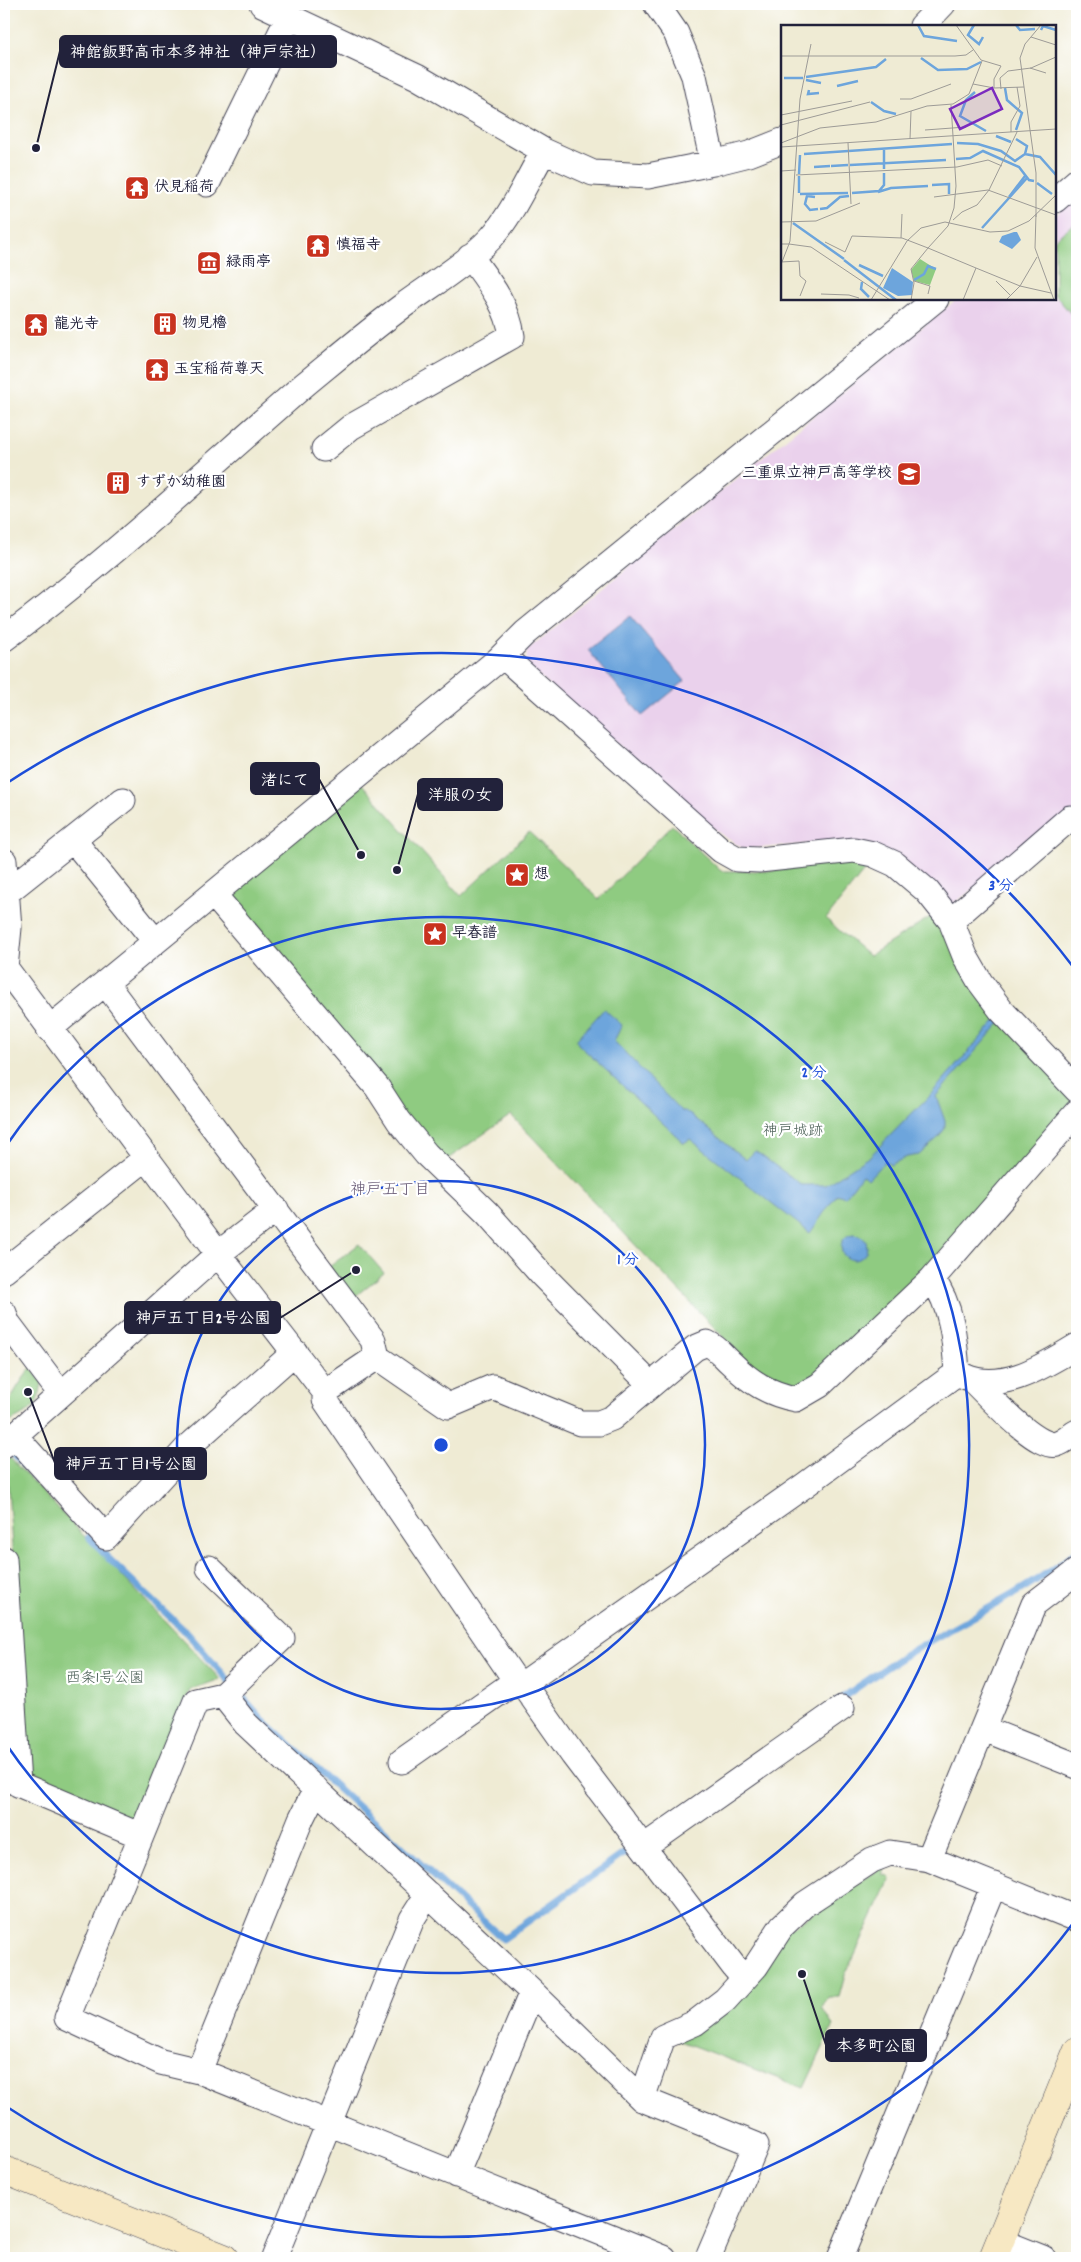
<svg xmlns="http://www.w3.org/2000/svg" width="1081" height="2262" viewBox="0 0 1081 2262" font-family="Dekko,'Klee One',sans-serif">
<style>
.built{fill:#ead1ec}
.green{fill:#8fcb81;stroke:#58765e}
.water{fill:#6da5dc;stroke:#48648c}
.lines{fill:none;stroke-linecap:round;stroke-linejoin:round}
.stream{stroke:#6da5dc;stroke-width:7}
.street-casing{stroke:#414052;stroke-width:27}
.secondary-casing{stroke:#414052;stroke-width:29}
.street{stroke:#fff;stroke-width:25}
.secondary{stroke:#f7e8c3;stroke-width:28}
.ring{fill:none;stroke:#1d4ed8;stroke-width:2.5}
.labels{text-anchor:middle;dominant-baseline:central;stroke-width:4.5;stroke-linejoin:round;paint-order:stroke}
.poi-label{font-size:15px;font-weight:bold;fill:#22223b;stroke:#fff;text-anchor:start}
.park-label{font-size:15px;fill:#485d54;stroke:#fff}
.neighbourhood-label{font-size:16px;fill:#635571;stroke:#fff}
.inset-river{fill:none;stroke:#6da5dc;stroke-width:2.5}
.inset-road{fill:none;stroke:#9d9b97;stroke-width:1}
.view{fill:#7b2cbf;fill-opacity:0.15;stroke:#7b2cbf;stroke-width:2.5}
.inset-edge{fill:none;stroke:#22223b;stroke-width:2.5}
.centre{fill:#1d4ed8;stroke:#fff;stroke-width:2.5}
.ring-label{font-size:15px;text-anchor:middle;font-weight:bold;fill:#1d4ed8;stroke:#fff;stroke-width:4.5;stroke-linejoin:round;paint-order:stroke}
.leader{fill:none;stroke:#22223b;stroke-width:2}
.callout-dot{fill:#22223b;stroke:#fff;stroke-width:2}
.callout{fill:#22223b;stroke:#22223b;stroke-width:2}
.callout-label{font-size:16px;text-anchor:middle;font-weight:bold;fill:#fff}
</style>
<rect width="100%" height="100%" fill="#fff"/>
<filter id="ink" filterUnits="userSpaceOnUse"><feTurbulence type="fractalNoise" baseFrequency=".02" numOctaves="2"/><feDisplacementMap in="SourceGraphic" scale="10" xChannelSelector="R" yChannelSelector="G"/><feConvolveMatrix kernelMatrix="1 2 1 2 8 2 1 2 1" color-interpolation-filters="sRGB"/></filter>
<filter id="wash" filterUnits="userSpaceOnUse"><feTurbulence type="fractalNoise" baseFrequency=".0096" numOctaves="4" result="noise"/><feDisplacementMap in="SourceGraphic" scale="20" xChannelSelector="R" yChannelSelector="G"/><feGaussianBlur stdDeviation="1.12" result="paint"/><feColorMatrix in="noise" values="0 0 0 0 0 0 0 0 0 0 0 0 0 0 0 0 0 1.4 0 .05"/><feComposite in="paint" operator="in"/></filter>
<g filter="url(#wash)">
<rect width="100%" height="100%" fill="#efebd4"/>
<path class="built" d="M 1077,197 L 1077,815 L 951,905 L 933,884 L 818,843 L 744,849 L 719,833 L 526,665 L 527,650 L 957,299 L 1055,299 L 1055,216 Z"/>
<path class="green" d="M 1077,221 L 1077,321 L 1055,295 L 1055,239 Z
M 361,783 L 461,896 L 529,832 L 599,899 L 672,825 L 721,871 L 773,871 L 847,860 L 870,864 L 826,919 L 869,956 L 935,914 L 1072,1097 L 1074,1108 L 929,1271 L 797,1391 L 773,1389 L 511,1115 L 442,1163 L 230,906 L 230,890 Z
M 359,1244 L 384,1273 L 353,1298 L 329,1267 Z
M 31,1368 L 42,1382 C 38,1411 28,1412 4,1425 C 4,1404 19,1384 31,1368 Z
M 10,1458 L 220,1679 L 190,1690 L 133,1822 L 28,1778 L 6,1459 Z
M 887,1864 L 883,1874 L 890,1877 L 887,1886 L 845,1975 L 839,1997 L 828,1997 L 822,2008 L 833,2026 L 804,2088 L 675,2039 L 783,1933 Z"/>
<path class="water" d="M 630,616 L 685,681 L 642,716 L 588,650 Z
M 604,1009 L 622,1025 L 614,1041 L 681,1111 L 685,1111 C 707,1126 725,1144 746,1160 L 755,1151 L 802,1185 L 826,1185 L 870,1156 L 931,1094 L 997,1019 L 1001,1022 L 936,1096 L 945,1121 L 945,1128 L 939,1137 L 919,1155 L 907,1157 L 890,1165 L 885,1161 L 868,1179 L 862,1175 L 845,1197 L 837,1194 L 810,1233 L 690,1139 L 684,1143 L 578,1044 L 577,1039 Z
M841 1247a13 13 0 1 1 26 0a13 13 0 1 1-26 0Z"/>
<g class="lines">
<path class="stream" d="M 8,1448 L 37,1479
M 89,1537 L 107,1557 L 188,1634 L 261,1718 L 503,1939 L 636,1845
M 838,1701 C 868,1680 896,1659 928,1642 C 979,1613 1031,1588 1077,1551"/>
</g>
</g>
<g filter="url(#ink)">
<g class="lines">
<defs>
<path id="street" d="M 262,4 L 417,77 L 544,151 L 593,173 L 648,176 L 713,163 L 749,154 L 782,141
M 656,4 L 676,33 L 694,76 L 713,163
M 922,26 L 943,4
M 207,184 L 289,16
M 1055,200 L 1077,181
M 324,449 L 351,427 L 512,336 C 508,305 488,281 470,256
M 4,639 C 109,561 205,471 304,385 C 337,358 370,330 404,305 C 433,284 466,264 491,238 C 512,215 528,178 544,151
M 503,656 L 721,850 L 737,859 L 759,860 L 854,850 L 873,854 L 895,864 L 927,891 L 951,921 L 965,956 L 980,982 L 1001,1010 L 1077,1090
M 74,841 L 155,941
M 4,861 L 9,928 L 5,968
M 6,893 L 123,800
M 213,894 L 377,1087 L 399,1121 L 426,1154 L 487,1213 L 543,1276 L 651,1385
M 951,921 L 1070,818
M 4,966 L 218,1254 L 325,1392 L 325,1400 L 516,1681 L 523,1684 L 573,1755 L 735,1968 L 744,1978
M 106,984 L 373,1340 L 377,1357
M 49,1029 L 498,660 L 525,633 L 936,299
M 4,1271 L 146,1158
M 932,1279 C 952,1305 955,1341 957,1373
M 4,1313 L 7,1322 L 61,1394
M 964,1376 C 1002,1394 1045,1365 1077,1346
M 972,1380 C 987,1394 1038,1451 1057,1444 C 1064,1442 1071,1435 1077,1432
M 325,1392 L 377,1357 L 448,1406 L 493,1387 L 580,1423 L 599,1423 L 612,1418 L 695,1348 L 707,1343 C 718,1348 722,1355 731,1363 C 750,1382 769,1394 796,1399 L 820,1385 L 932,1279 L 1077,1112
M 14,1435 L 106,1537 L 188,1447 L 295,1352
M 4,1445 L 218,1254 L 276,1209
M 4,1559 L 18,1784 L 141,1836
M 209,1568 L 282,1638 L 223,1695
M 523,1684 L 805,1485 L 957,1373
M 984,1729 L 1077,1766
M 402,1761 L 516,1681
M 644,1847 L 842,1708
M 929,1859 L 1034,1604 L 1077,1571
M 199,2071 L 301,1819 L 316,1789
M 642,2099 L 756,2145 L 708,2258
M 456,2175 L 532,1992
M 1000,2241 L 1043,2258
M 274,2258 L 412,1919 L 428,1894
M 664,2258 L 199,2071 L 161,2062 L 67,2018 L 196,1701 L 223,1695 L 246,1724 L 532,1992 L 642,2099 L 663,2037 L 695,2023 L 725,2000 L 756,1966 L 782,1926 L 805,1904 L 872,1860 L 890,1853 L 929,1859 L 1077,1919
M 840,2258 L 994,1885"/>
<path id="secondary" d="M 4,2170 L 224,2258
M 993,2258 L 1077,2051"/>
</defs>
<use href="#street" class="street-casing"/>
<use href="#secondary" class="secondary-casing"/>
<use href="#street" class="street"/>
<use href="#secondary" class="secondary"/>
</g>
</g>
<g class="ring">
<circle cx="441" cy="1445" r="264"/>
<path d="M6 1146A528 528 0 1 1 6 1744"/>
<path d="M1074 1922A792 792 0 0 1 4 2105M4 785A792 792 0 0 1 1074 968"/>
</g>
<defs>
<symbol id="temple-square" viewBox="-11 -11 22 22"><rect x="-9" y="-9" width="18" height="18" rx="4" fill="#c8321e" stroke="#fff"/><path d="M0-6L5-2H3V0L6.5 2.5H4V6H1.5V3h-3V6H-4V2.5H-6.5L-3 0V-2H-5Z" fill="#fff"/></symbol>
<symbol id="museum-square" viewBox="-11 -11 22 22"><rect x="-9" y="-9" width="18" height="18" rx="4" fill="#c8321e" stroke="#fff"/><path d="M0-6L6-3V-2H-6V-3ZM-5-1h2V3h-2ZM-1-1h2V3h-2ZM3-1h2V3H3ZM-6 4H6V6H-6Z" fill="#fff"/></symbol>
<symbol id="building-square" viewBox="-11 -11 22 22"><rect x="-9" y="-9" width="18" height="18" rx="4" fill="#c8321e" stroke="#fff"/><path d="M-4-6H4V6H1V3H-1V6H-4ZM-2.5-4.3h1.7v1.8h-1.7ZM.8-4.3h1.7v1.8H.8ZM-2.5-1h1.7V.8h-1.7ZM.8-1h1.7V.8H.8Z" fill="#fff"/></symbol>
<symbol id="school-square" viewBox="-11 -11 22 22"><rect x="-9" y="-9" width="18" height="18" rx="4" fill="#c8321e" stroke="#fff"/><path d="M0-5L7-2L0 1L-7-2ZM-4 1L0 2.5L4 1V4Q0 6-4 4Z" fill="#fff"/></symbol>
<symbol id="sight-square" viewBox="-11 -11 22 22"><rect x="-9" y="-9" width="18" height="18" rx="4" fill="#c8321e" stroke="#fff"/><path d="M0-6L1.8-2.2L6-1.7L2.9 1.2L3.7 5.4L0 3.3L-3.7 5.4L-2.9 1.2L-6-1.7L-1.8-2.2Z" fill="#fff"/></symbol>
</defs>
<g fill-rule="evenodd">
<use href="#temple-square" x="123" y="174" width="28" height="28"/>
<use href="#temple-square" x="304" y="232" width="28" height="28"/>
<use href="#museum-square" x="195" y="249" width="28" height="28"/>
<use href="#building-square" x="151" y="310" width="28" height="28"/>
<use href="#temple-square" x="22" y="311" width="28" height="28"/>
<use href="#temple-square" x="143" y="356" width="28" height="28"/>
<use href="#school-square" x="895" y="460" width="28" height="28"/>
<use href="#building-square" x="104" y="469" width="28" height="28"/>
<use href="#sight-square" x="503" y="861" width="28" height="28"/>
<use href="#sight-square" x="421" y="920" width="28" height="28"/>
</g>
<g class="labels">
<g class="poi-label">
<text x="154" y="188">伏見稲荷</text>
<text x="336" y="246">慎福寺</text>
<text x="226" y="263">緑雨亭</text>
<text x="182" y="324">物見櫓</text>
<text x="54" y="325">龍光寺</text>
<text x="174" y="370">玉宝稲荷尊天</text>
<text x="892" y="474" text-anchor="end">三重県立神戸高等学校</text>
<text x="136" y="483">すずか幼稚園</text>
<text x="534" y="875">想</text>
<text x="452" y="934">早春譜</text>
</g>
<g class="park-label">
<text x="793" y="1132">神戸城跡</text>
<text x="105" y="1679">西条1号公園</text>
</g>
<g class="neighbourhood-label">
<text x="390" y="1190">神戸五丁目</text>
</g>
</g>
<g transform="translate(781 25)">
<rect width="275" height="275" fill="#efebd4"/>
<path d="M 139,234 L 155,244 L 149,260 L 133,256 L 130,245 Z" fill="#8fcb81"/>
<path d="M 233,207 L 236,207 L 240,215 L 231,224 L 218,217 L 221,211 ZM 111,243 L 132,257 L 131,270 L 117,271 L 102,263 Z" fill="#6da5dc"/>
<path class="inset-river" d="M 137,0 L 143,11 L 176,16M 193,0 L 187,10 L 198,19 L 202,12M 235,0 L 239,5 L 254,4M 260,5 L 262,1 L 275,5M 140,33 L 157,45 L 186,44 L 200,37M 25,52 L 95,42 L 105,34M 3,53 L 22,53M 25,55 L 40,58M 56,61 L 77,56M 224,63 L 226,75 L 241,88 L 235,105M 28,65 L 27,69 L 38,68M 194,67 L 185,75 L 179,91 L 205,106M 90,77 L 103,86 L 115,89M 215,111 L 230,117M 176,118 L 197,119 L 220,126 L 234,136 L 244,129 L 246,121 L 235,114M 103,123 L 103,144M 23,129 L 171,119M 244,129 L 259,132 L 275,150M 175,134 L 189,133 L 202,126 L 238,142 L 248,155 L 253,156M 69,140 L 165,135M 50,141 L 67,140M 33,142 L 49,141M 18,149 L 19,130M 18,151 L 18,168M 256,158 L 271,169M 151,160 L 168,159 L 168,169M 97,167 L 110,163 L 147,161M 71,168 L 98,166 L 103,160 L 103,148M 19,169 L 67,168M 34,172 L 26,171 L 24,179 L 29,185 L 37,184M 228,172 L 244,151M 39,184 L 46,183 L 59,172 L 68,171M 12,198 L 63,234M 201,203 L 246,153M 63,235 L 115,275M 78,240 L 102,251M 133,255 L 143,249 L 147,241 L 155,244M 81,257 L 80,264 L 88,272"/>
<path class="inset-road" d="M 175,0 L 200,35 L 220,41 L 213,54 L 213,63 L 243,62M 250,12 L 275,20M 0,31 L 174,31 L 185,30 L 192,25M 249,43 L 265,48M 192,59 L 213,63M 220,64 L 219,53 L 227,46 L 250,43 L 275,32M 119,74 L 130,74 L 170,59M 170,80 L 172,111M 0,90 L 71,76M 0,100 L 89,77M 144,105 L 185,102M 230,107 L 230,97 L 239,81 L 236,62M 172,111 L 175,161 L 173,183 L 167,201 L 147,223 L 195,243 L 182,275M 129,114 L 130,86M 0,118 L 39,103 L 95,97 L 146,81 L 172,79 L 188,69 L 201,36M 67,118 L 70,179M 0,122 L 275,104M 0,146 L 15,145M 15,150 L 176,142 L 207,135 L 221,141M 153,172 L 207,165 L 275,190M 255,189 L 254,223 L 273,275M 255,192 L 255,148 L 239,33 L 244,19 L 260,0M 172,195 L 181,187 L 196,180 L 208,165 L 236,107M 0,197 L 35,196 L 79,178M 120,213 L 121,189M 44,217 L 64,227 L 71,211 L 121,213 L 147,223 L 130,244 L 133,258 L 130,275M 0,219 L 8,219 L 9,216 L 19,74 L 30,19M 18,236 L 19,251 L 25,256 L 19,271M 0,237 L 18,236M 1,237 L 8,219 L 30,222 L 109,275M 195,243 L 239,261 L 270,268M 133,256 L 149,261 L 147,269M 215,256 L 229,270M 40,269 L 68,270 L 78,273M 90,275 L 126,216 L 140,203 L 164,197 L 209,207 L 227,206 L 248,196 L 275,170M 225,275 L 239,261 L 256,232"/>
<path class="view" d="M 211,63 L 221,84 L 179,104 L 169,84 Z"/>
<rect width="275" height="275" class="inset-edge"/>
</g>
<circle cx="441" cy="1445" r="8" class="centre"/>
<g class="ring-label">
<text x="1001" y="890">3 分</text>
<text x="814" y="1077">2 分</text>
<text x="628" y="1264">1 分</text>
</g>
<path class="leader" d="M36 148L60 51M361 855L319 779M397 870L418 794M356 1270L280 1318M28 1392L55 1463M802 1974L826 2045"/>
<g class="callout-dot">
<circle cx="36" cy="148" r="5"/>
<circle cx="361" cy="855" r="5"/>
<circle cx="397" cy="870" r="5"/>
<circle cx="356" cy="1270" r="5"/>
<circle cx="28" cy="1392" r="5"/>
<circle cx="802" cy="1974" r="5"/>
</g>
<g class="callout">
<rect x="60" y="36" width="276" height="31" rx="5"/>
<rect x="251" y="763" width="68" height="31" rx="5"/>
<rect x="418" y="779" width="84" height="31" rx="5"/>
<rect x="125" y="1302" width="155" height="31" rx="5"/>
<rect x="55" y="1448" width="151" height="31" rx="5"/>
<rect x="826" y="2030" width="100" height="31" rx="5"/>
</g>
<g class="callout-label">
<text x="198" y="57">神館飯野高市本多神社（神戸宗社）</text>
<text x="285" y="785">渚にて</text>
<text x="460" y="800">洋服の女</text>
<text x="203" y="1323">神戸五丁目2号公園</text>
<text x="131" y="1469">神戸五丁目1号公園</text>
<text x="876" y="2051">本多町公園</text>
</g>
<rect width="1081" height="2262" fill="none" stroke="#fff" stroke-width="20"/>
</svg>
